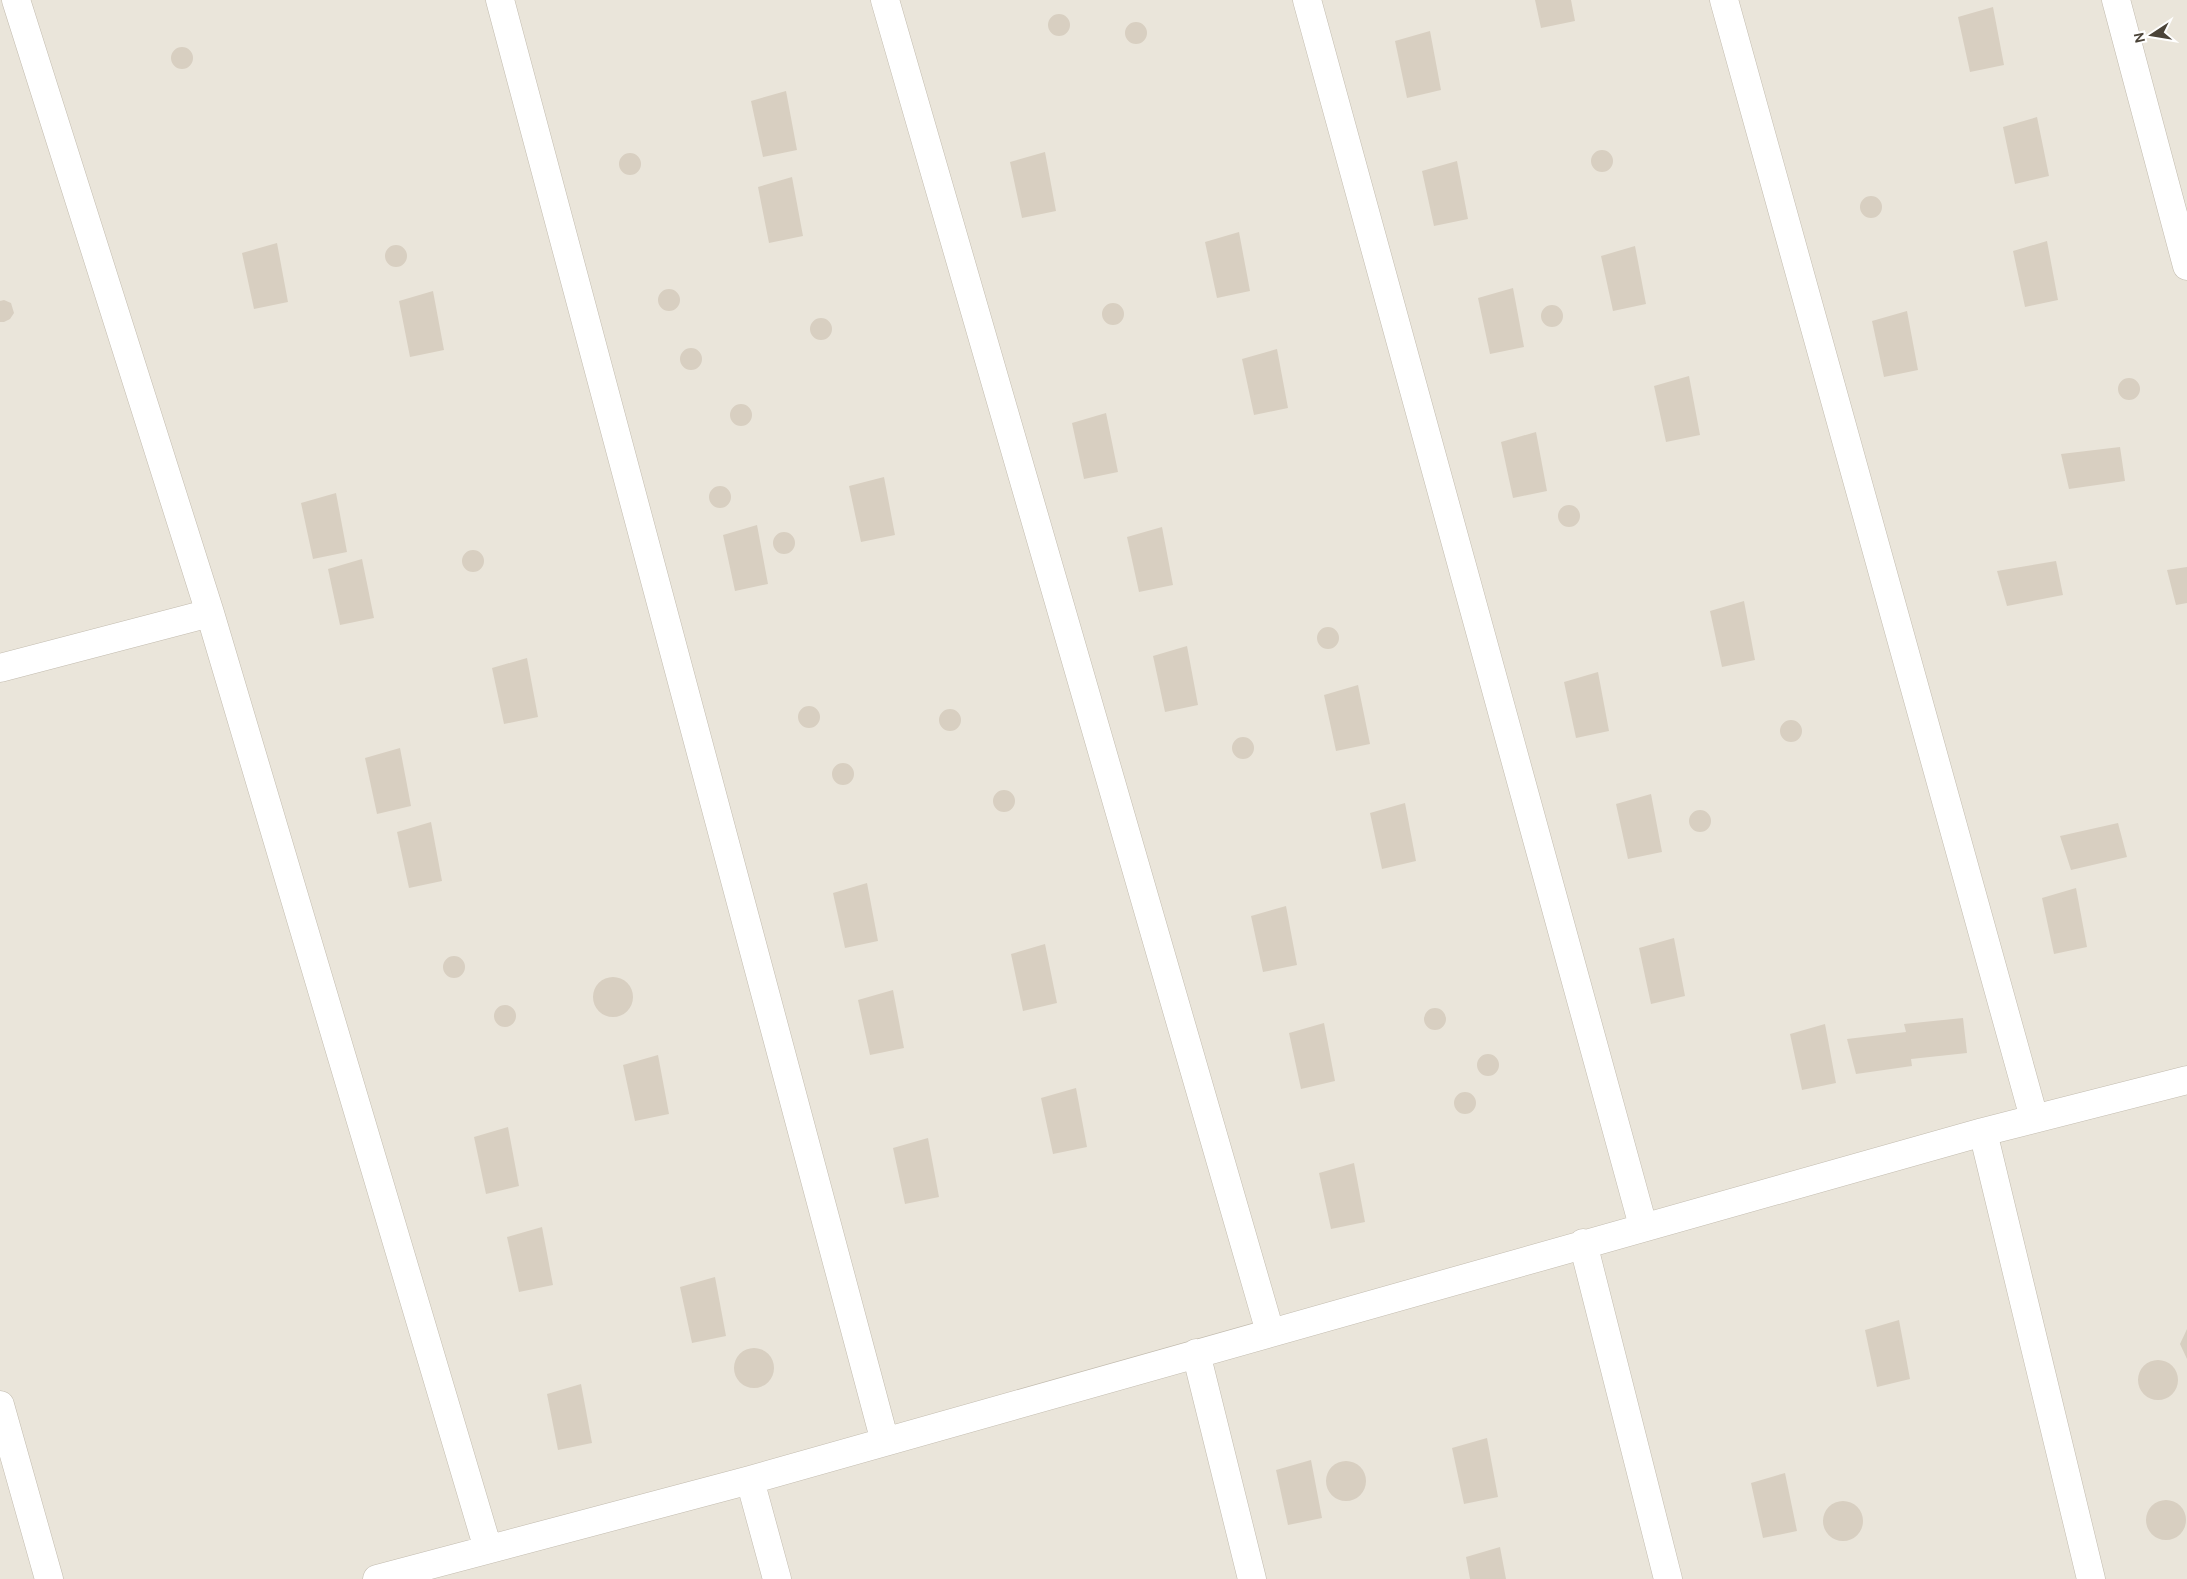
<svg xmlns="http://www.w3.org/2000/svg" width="2187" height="1579" viewBox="0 0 2187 1579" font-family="Ubuntu,sans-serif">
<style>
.residential{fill:#eae5da}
.building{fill:#d8cfc1}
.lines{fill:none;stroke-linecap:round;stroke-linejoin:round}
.minor-casing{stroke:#c2bbae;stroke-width:29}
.minor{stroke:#fff;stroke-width:28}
</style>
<rect width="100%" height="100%" fill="#f6f3ec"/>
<path class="residential" d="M 0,0 L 2187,0 L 2187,1579 L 0,1579 Z"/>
<path class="building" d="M 1535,0 L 1571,0 L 1575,21 L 1541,28 Z
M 1993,7 L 2004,65 L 1970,72 L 1958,17 Z
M1048 25a11 11 0 1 1 22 0a11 11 0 1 1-22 0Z
M1125 33a11 11 0 1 1 22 0a11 11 0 1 1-22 0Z
M 1430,31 L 1441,90 L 1407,98 L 1395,41 Z
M171 58a11 11 0 1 1 22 0a11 11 0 1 1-22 0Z
M 786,91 L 797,150 L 763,157 L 751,101 Z
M 2037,117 L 2049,176 L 2015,184 L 2003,127 Z
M1591 161a11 11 0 1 1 22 0a11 11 0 1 1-22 0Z
M 1045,152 L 1056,211 L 1022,218 L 1010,162 Z
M619 164a11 11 0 1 1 22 0a11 11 0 1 1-22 0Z
M 1457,161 L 1468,219 L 1434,226 L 1422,171 Z
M 792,177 L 803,236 L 769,243 L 758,187 Z
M1860 207a11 11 0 1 1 22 0a11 11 0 1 1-22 0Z
M 1239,232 L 1250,291 L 1217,298 L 1205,242 Z
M 2047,241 L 2058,300 L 2025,307 L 2013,251 Z
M 277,243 L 288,302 L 254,309 L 242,253 Z
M385 256a11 11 0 1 1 22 0a11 11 0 1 1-22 0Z
M 1635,246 L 1646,304 L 1613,311 L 1601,256 Z
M 1513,288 L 1524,347 L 1490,354 L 1478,298 Z
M658 300a11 11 0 1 1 22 0a11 11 0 1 1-22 0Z
M 433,291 L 444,350 L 410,357 L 399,301 Z
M 4,300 L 11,303 L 14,313 L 10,319 L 4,322 L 0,322 L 0,301 Z
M1102 314a11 11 0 1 1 22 0a11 11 0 1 1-22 0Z
M1541 316a11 11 0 1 1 22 0a11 11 0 1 1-22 0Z
M 1907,311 L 1918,370 L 1884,377 L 1872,321 Z
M810 329a11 11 0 1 1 22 0a11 11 0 1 1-22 0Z
M680 359a11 11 0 1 1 22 0a11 11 0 1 1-22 0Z
M 1277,349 L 1288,408 L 1254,415 L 1242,359 Z
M 1689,376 L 1700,435 L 1666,442 L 1654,386 Z
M2118 389a11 11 0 1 1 22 0a11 11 0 1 1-22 0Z
M730 415a11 11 0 1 1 22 0a11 11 0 1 1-22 0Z
M 1106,413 L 1118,472 L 1084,479 L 1072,423 Z
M 1536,432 L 1547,491 L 1513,498 L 1501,442 Z
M 2120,447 L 2125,481 L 2069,489 L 2061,454 Z
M 884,477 L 895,535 L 861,542 L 849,486 Z
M709 497a11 11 0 1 1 22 0a11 11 0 1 1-22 0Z
M 336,493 L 347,552 L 313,559 L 301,503 Z
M1558 516a11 11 0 1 1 22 0a11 11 0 1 1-22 0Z
M 757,525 L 768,584 L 735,591 L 723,535 Z
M 1162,527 L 1173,585 L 1139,592 L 1127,537 Z
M773 543a11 11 0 1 1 22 0a11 11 0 1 1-22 0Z
M462 561a11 11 0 1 1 22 0a11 11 0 1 1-22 0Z
M 362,559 L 374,618 L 340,625 L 328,569 Z
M 2056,561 L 2063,595 L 2007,606 L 1997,571 Z
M 2187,567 L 2187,603 L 2176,605 L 2167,570 Z
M 1744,601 L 1755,660 L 1722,667 L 1710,611 Z
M1317 638a11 11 0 1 1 22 0a11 11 0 1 1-22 0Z
M 1187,646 L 1198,705 L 1165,712 L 1153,656 Z
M 527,658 L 538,717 L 504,724 L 492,668 Z
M 1598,672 L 1609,731 L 1576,738 L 1564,682 Z
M 1358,685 L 1370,744 L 1336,751 L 1324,695 Z
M798 717a11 11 0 1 1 22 0a11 11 0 1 1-22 0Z
M939 720a11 11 0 1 1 22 0a11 11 0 1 1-22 0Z
M1780 731a11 11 0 1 1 22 0a11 11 0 1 1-22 0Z
M1232 748a11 11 0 1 1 22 0a11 11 0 1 1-22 0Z
M 400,748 L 411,806 L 377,814 L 365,758 Z
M832 774a11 11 0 1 1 22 0a11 11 0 1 1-22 0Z
M993 801a11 11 0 1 1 22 0a11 11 0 1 1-22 0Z
M 1651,794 L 1662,852 L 1628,859 L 1616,804 Z
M 1405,803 L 1416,861 L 1382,869 L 1370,813 Z
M1689 821a11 11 0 1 1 22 0a11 11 0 1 1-22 0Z
M 431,822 L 442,881 L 409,888 L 397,832 Z
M 2118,823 L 2127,857 L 2071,870 L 2060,836 Z
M 867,883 L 878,941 L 845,948 L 833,893 Z
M 2076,888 L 2087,947 L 2054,954 L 2042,898 Z
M 1286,906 L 1297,965 L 1263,972 L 1251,916 Z
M 1674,938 L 1685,996 L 1651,1004 L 1639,948 Z
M 1045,944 L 1057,1003 L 1023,1011 L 1011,954 Z
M443 967a11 11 0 1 1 22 0a11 11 0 1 1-22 0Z
M593 997a20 20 0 1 1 40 0a20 20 0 1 1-40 0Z
M 893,990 L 904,1048 L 870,1055 L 858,1000 Z
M494 1016a11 11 0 1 1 22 0a11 11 0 1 1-22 0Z
M1424 1019a11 11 0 1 1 22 0a11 11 0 1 1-22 0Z
M 1963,1018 L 1967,1053 L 1911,1059 L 1912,1066 L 1856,1074 L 1847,1039 L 1906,1032 L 1904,1024 Z
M 1324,1023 L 1335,1081 L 1301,1089 L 1289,1033 Z
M 1825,1024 L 1836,1083 L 1802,1090 L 1790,1034 Z
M1477 1065a11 11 0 1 1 22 0a11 11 0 1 1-22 0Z
M 658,1055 L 669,1114 L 635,1121 L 623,1065 Z
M 1076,1088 L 1087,1147 L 1053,1154 L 1041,1098 Z
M1454 1103a11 11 0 1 1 22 0a11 11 0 1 1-22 0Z
M 508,1127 L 519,1186 L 486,1194 L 474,1137 Z
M 928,1138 L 939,1197 L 905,1204 L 893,1148 Z
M 1354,1163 L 1365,1222 L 1331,1229 L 1319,1173 Z
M 542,1227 L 553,1285 L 519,1292 L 507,1237 Z
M 715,1277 L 726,1336 L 692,1343 L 680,1287 Z
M 1899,1320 L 1910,1379 L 1877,1387 L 1865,1330 Z
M 2187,1329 L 2187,1359 L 2180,1344 Z
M734 1368a20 20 0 1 1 40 0a20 20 0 1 1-40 0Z
M2138 1380a20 20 0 1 1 40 0a20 20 0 1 1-40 0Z
M 581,1384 L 592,1443 L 558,1450 L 547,1394 Z
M 1487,1438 L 1498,1497 L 1464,1504 L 1452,1448 Z
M 1311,1460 L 1322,1518 L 1288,1525 L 1276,1470 Z
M1326 1481a20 20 0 1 1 40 0a20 20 0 1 1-40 0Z
M 1785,1473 L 1797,1531 L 1763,1538 L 1751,1483 Z
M2146 1520a20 20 0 1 1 40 0a20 20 0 1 1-40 0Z
M1823 1521a20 20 0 1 1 40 0a20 20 0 1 1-40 0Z
M 1500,1547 L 1506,1579 L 1470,1579 L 1466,1557 Z"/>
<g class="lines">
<defs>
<path id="minor" d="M 16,0 L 210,613 L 488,1549
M 500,0 L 885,1442
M 885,0 L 1270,1332
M 1307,0 L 1643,1226
M 1724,0 L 2034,1118
M 2116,0 L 2187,266
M 0,668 L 210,613
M 1983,1132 L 2091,1579
M 1583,1243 L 1668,1579
M 1196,1353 L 1252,1579
M 0,1405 L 49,1579
M 750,1480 L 777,1579
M 377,1579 L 750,1480 L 1983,1132 L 2187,1080"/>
</defs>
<use href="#minor" class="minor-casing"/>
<use href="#minor" class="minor"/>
</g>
<g transform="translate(2152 35) rotate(258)" stroke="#ffffff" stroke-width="4" paint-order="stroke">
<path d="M0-4L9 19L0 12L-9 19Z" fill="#4b4439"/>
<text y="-8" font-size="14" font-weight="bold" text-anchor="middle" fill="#4b4439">N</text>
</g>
</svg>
